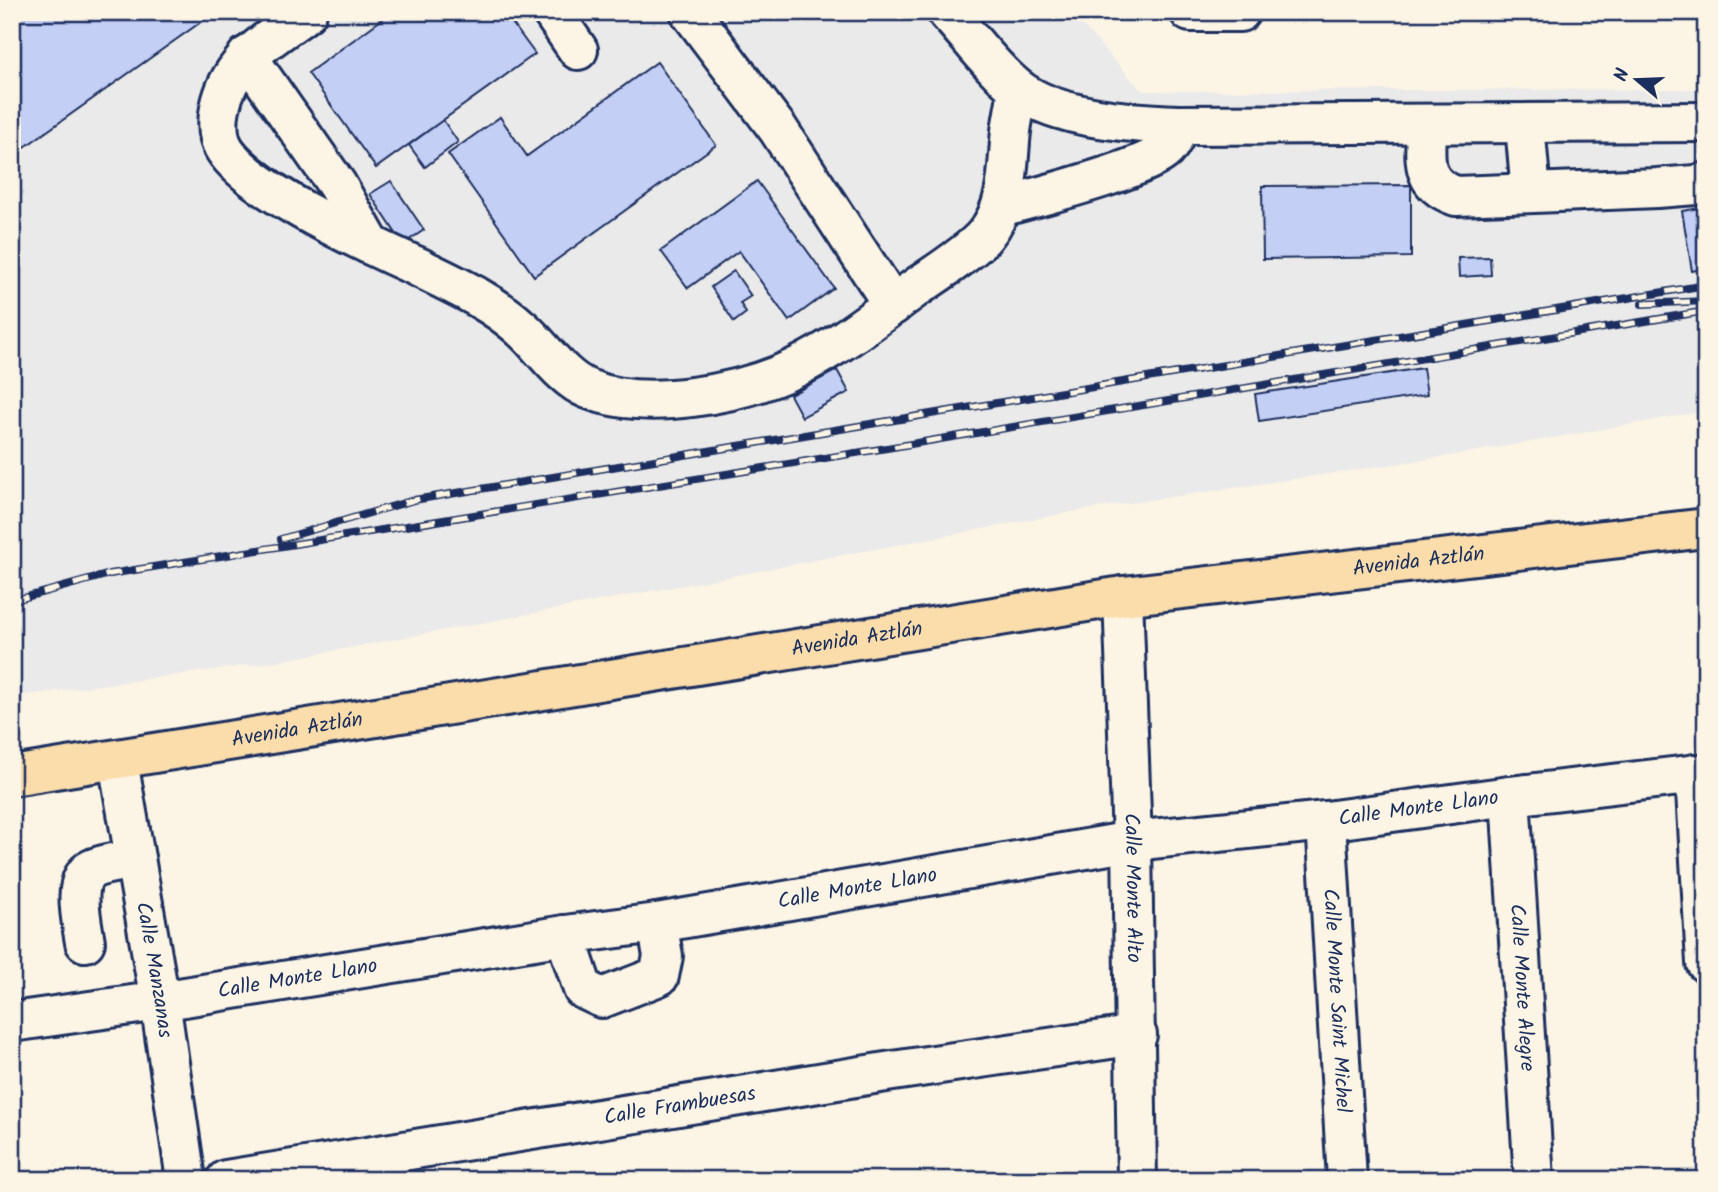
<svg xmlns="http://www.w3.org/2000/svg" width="1718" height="1192" viewBox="0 0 1718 1192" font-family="Kalam,sans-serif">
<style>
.built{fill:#ebeaea}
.building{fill:#c4cff6;stroke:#1b2f5e;stroke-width:2}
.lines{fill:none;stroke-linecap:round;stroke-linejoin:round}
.minor-casing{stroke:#1b2f5e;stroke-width:44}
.major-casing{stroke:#1b2f5e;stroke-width:44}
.minor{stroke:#fcf5e5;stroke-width:38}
.major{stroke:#fbddab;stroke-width:38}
.rail-casing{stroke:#1b2f5e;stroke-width:8}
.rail{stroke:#fcf5e5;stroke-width:5;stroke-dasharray:16;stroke-linecap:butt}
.labels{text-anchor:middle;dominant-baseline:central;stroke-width:5;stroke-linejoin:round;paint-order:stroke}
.street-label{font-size:21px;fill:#1b2f5e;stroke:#fcf5e5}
</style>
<rect width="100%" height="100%" fill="#fcf5e5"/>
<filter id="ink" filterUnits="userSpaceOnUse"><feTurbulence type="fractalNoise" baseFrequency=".0143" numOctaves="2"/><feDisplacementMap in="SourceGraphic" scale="14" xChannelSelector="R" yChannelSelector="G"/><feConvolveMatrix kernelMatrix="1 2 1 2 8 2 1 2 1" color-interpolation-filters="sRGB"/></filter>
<g filter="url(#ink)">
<path class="built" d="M 12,12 L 1071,12 L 1142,91 L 1706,89 L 1706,411 L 1450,456 L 1083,510 L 274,662 L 12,697 Z"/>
<path class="building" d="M 12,12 L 215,12 L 12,156 Z
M 392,12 L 504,12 L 535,54 L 376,168 L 308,73 Z
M 657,62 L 716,145 L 534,276 L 448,154 L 500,117 L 527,156 Z
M 443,120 L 458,142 L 425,167 L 409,145 Z
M 391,181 L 424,230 L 403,244 L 370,194 Z
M 757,181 L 834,288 L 789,321 L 739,251 L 688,288 L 661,251 Z
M 1411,185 L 1411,257 L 1263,259 L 1262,186 Z
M 1706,207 L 1706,268 L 1692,271 L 1682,211 Z
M 1490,257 L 1491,275 L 1459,277 L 1458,258 Z
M 734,271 L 751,296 L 740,303 L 746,313 L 734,322 L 711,287 Z
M 1423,368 L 1427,395 L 1259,421 L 1255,394 Z
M 837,370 L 849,392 L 802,417 L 790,395 Z"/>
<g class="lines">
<defs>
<g id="minor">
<path d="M 307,12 C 269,41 230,58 220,108 C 218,117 218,130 220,139 C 232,184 372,246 416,266 C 452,284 490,300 521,328 C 542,346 561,378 588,389 C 645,412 741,394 795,368 C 839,347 878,315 917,287 C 936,274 972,251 985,235 C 1010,205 1007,167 1011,131 C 1013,117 1016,103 1018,89"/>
<path d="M 552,12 L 578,50"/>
<path d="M 690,12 L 778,129 L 893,305"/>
<path d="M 947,12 C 970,37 991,67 1017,88 C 1056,119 1131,123 1179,125 L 1706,122"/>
<path d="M 1190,12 L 1240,12"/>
<path d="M 247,56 L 337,185 L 371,245"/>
<path d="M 1426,124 C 1426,157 1418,183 1456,196 L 1657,188 L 1696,185 L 1706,182"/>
<path d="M 1525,125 L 1531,193"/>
<path d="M 1001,207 C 1035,197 1146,170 1166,149 C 1173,142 1176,133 1179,125"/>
<path id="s1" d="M 1123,596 L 1132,841 L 1137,1180"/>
<path id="s2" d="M 118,761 L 160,1001 L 186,1180"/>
<path d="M 1695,774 L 1706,963"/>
<path id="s3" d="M 1510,796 L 1534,1180"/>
<path id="s4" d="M 1326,821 L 1347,1180"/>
<path d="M 565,935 L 583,989 L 602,998 L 659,976 L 663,956 L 657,923"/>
<path d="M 85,942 C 82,923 71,879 92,869 C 104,863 122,862 135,859"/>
<path id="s5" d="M 12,1022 L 160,1001 L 565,935 L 657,923 L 1132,841 L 1326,821 L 1510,796 L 1706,773"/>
<path id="s6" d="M 226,1180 L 886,1072 L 1137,1035"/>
</g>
<g id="major">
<path id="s7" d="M 12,776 L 1123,596 L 1706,528"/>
</g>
</defs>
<use href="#minor" class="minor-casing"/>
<use href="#major" class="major-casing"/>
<use href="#minor" class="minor"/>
<use href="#major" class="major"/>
<defs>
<path id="rail" d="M 1642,304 L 1706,301
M 281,539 L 414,500 L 1706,285
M 12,601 L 110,574 L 893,447 L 1706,311"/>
</defs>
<use href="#rail" class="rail-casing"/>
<use href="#rail" class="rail"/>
</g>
</g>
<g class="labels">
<g class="street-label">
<text stroke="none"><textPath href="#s7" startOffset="1423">Avenida Aztlán</textPath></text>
<text stroke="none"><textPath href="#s7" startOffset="856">Avenida Aztlán</textPath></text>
<text stroke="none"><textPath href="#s7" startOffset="289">Avenida Aztlán</textPath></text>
<text stroke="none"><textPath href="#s5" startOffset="1423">Calle Monte Llano</textPath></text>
<text stroke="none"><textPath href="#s5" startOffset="856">Calle Monte Llano</textPath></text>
<text stroke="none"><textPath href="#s1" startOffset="292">Calle Monte Alto</textPath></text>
<text stroke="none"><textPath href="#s2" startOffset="212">Calle Manzanas</textPath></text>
<text stroke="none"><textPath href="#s5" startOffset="289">Calle Monte Llano</textPath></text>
<text stroke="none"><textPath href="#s3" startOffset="192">Calle Monte Alegre</textPath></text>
<text stroke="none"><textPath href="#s4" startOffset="180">Calle Monte Saint Michel</textPath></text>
<text stroke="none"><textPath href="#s6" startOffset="460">Calle Frambuesas</textPath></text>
</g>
</g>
<rect width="1718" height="1192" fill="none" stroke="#fcf5e5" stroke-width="42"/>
<rect x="21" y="21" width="1676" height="1150" fill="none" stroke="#1b2f5e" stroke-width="2.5" filter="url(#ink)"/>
<g transform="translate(1637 80) rotate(289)" stroke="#fcf5e5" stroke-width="5" paint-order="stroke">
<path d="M0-5L12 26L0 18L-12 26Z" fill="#1b2f5e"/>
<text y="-10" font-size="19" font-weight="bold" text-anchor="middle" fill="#1b2f5e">N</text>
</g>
</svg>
